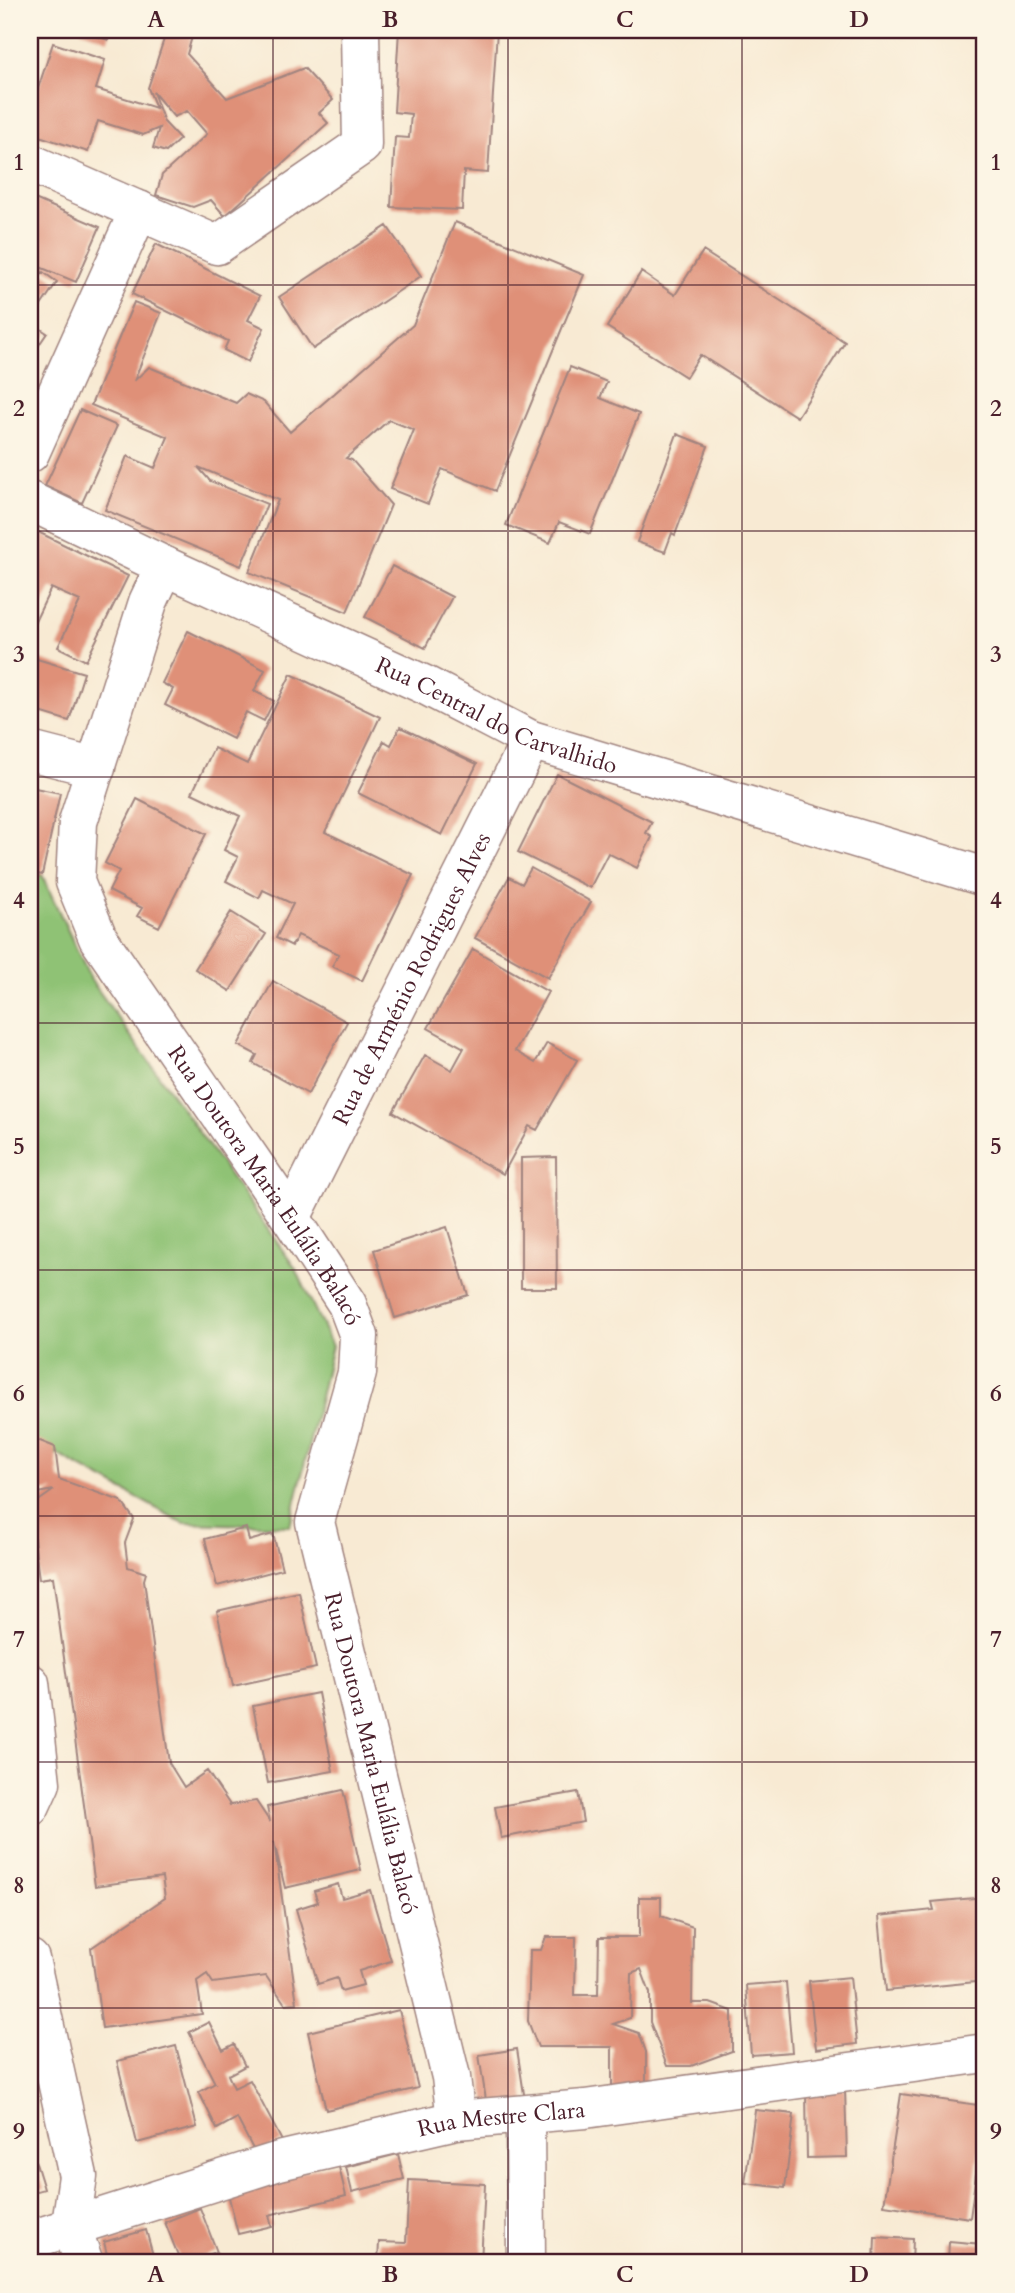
<svg xmlns="http://www.w3.org/2000/svg" width="1015" height="2293" viewBox="0 0 1015 2293" font-family="Cardo,serif">
<style>
.green{fill:#8fc274;stroke:#6c7050;stroke-width:2}
.building{fill:#df9078}
.lines{fill:none;stroke-linecap:round;stroke-linejoin:round}
.minor-casing{stroke:#a1847f;stroke-width:41}
.minor{stroke:#fff;stroke-width:38}
.grid{fill:none;stroke:#4a1f2b;stroke-width:2;stroke-opacity:0.55}
.labels{text-anchor:middle;dominant-baseline:central;stroke-width:5;stroke-linejoin:round;paint-order:stroke}
.street-label{font-size:23px;fill:#4a1f2b;stroke:#fcf5e5}
.neatline{fill:none;stroke:#4a1f2b;stroke-width:2.5}
.grid-label{font-size:23px;text-anchor:middle;font-weight:bold;fill:#4a1f2b}
</style>
<rect width="100%" height="100%" fill="#fcf5e5"/>
<filter id="ink" filterUnits="userSpaceOnUse"><feTurbulence type="fractalNoise" baseFrequency=".0143" numOctaves="2"/><feDisplacementMap in="SourceGraphic" scale="14" xChannelSelector="R" yChannelSelector="G"/><feConvolveMatrix kernelMatrix="1 2 1 2 8 2 1 2 1" color-interpolation-filters="sRGB"/></filter>
<filter id="wash" filterUnits="userSpaceOnUse"><feTurbulence type="fractalNoise" baseFrequency=".00686" numOctaves="4" result="noise"/><feDisplacementMap in="SourceGraphic" scale="28" xChannelSelector="R" yChannelSelector="G"/><feGaussianBlur stdDeviation="1.57" result="paint"/><feColorMatrix in="noise" values="0 0 0 0 0 0 0 0 0 0 0 0 0 0 0 0 0 1.4 0 .05"/><feComposite in="paint" operator="in"/></filter>
<g filter="url(#wash)">
<rect width="100%" height="100%" fill="#f8ead3"/>
<path class="green" d="M 30,874 L 42,875 L 91,980 L 296,1269 L 332,1346 L 290,1526 L 183,1523 L 33,1441 L 35,1462 L 30,1458 Z
M 38,1532 L 42,1570 L 30,1570 L 30,1533 Z"/>
<g id="blocks">
<path class="building" d="M 79,30 L 111,30 L 108,40 Z
M 167,30 L 194,30 L 187,54 L 227,98 L 304,68 L 333,100 L 319,113 L 328,123 L 225,216 L 211,200 L 193,207 L 156,195 L 162,175 L 207,134 L 187,111 L 174,117 L 153,92 L 164,122 L 180,139 L 166,152 L 153,148 L 159,128 L 143,135 L 98,121 L 88,152 L 30,133 L 30,113 L 53,43 L 105,60 L 96,89 L 156,108 L 148,88 Z
M 399,30 L 497,30 L 488,173 L 464,171 L 462,210 L 391,207 L 395,137 L 409,138 L 411,114 L 394,112 Z
M 30,197 L 100,227 L 76,282 L 30,263 Z
M 455,222 L 584,275 L 495,491 L 442,469 L 428,504 L 390,489 L 414,430 L 389,420 L 346,458 L 352,460 L 391,505 L 347,612 L 249,572 L 278,500 L 198,467 L 210,481 L 267,504 L 241,566 L 105,510 L 127,456 L 155,468 L 168,437 L 91,405 L 134,302 L 161,313 L 134,381 L 149,367 L 236,403 L 246,394 L 264,402 L 290,432 L 413,325 Z
M 387,226 L 421,276 L 313,349 L 279,297 Z
M 156,244 L 260,296 L 248,320 L 264,328 L 248,362 L 224,350 L 228,341 L 132,294 Z
M 703,251 L 845,342 L 797,417 L 700,355 L 686,377 L 607,327 L 641,272 L 675,295 Z
M 43,272 L 57,282 L 30,322 L 47,333 L 30,358 L 30,291 Z
M 570,367 L 607,382 L 600,398 L 639,414 L 590,534 L 559,522 L 550,543 L 506,525 Z
M 80,410 L 117,426 L 82,503 L 45,486 Z
M 677,434 L 708,446 L 675,535 L 672,533 L 665,552 L 637,542 Z
M 30,528 L 128,576 L 86,661 L 58,647 L 80,601 L 51,588 L 30,632 Z
M 392,566 L 452,597 L 425,648 L 365,617 Z
M 188,631 L 265,670 L 254,691 L 274,701 L 264,721 L 246,712 L 233,739 L 165,705 L 173,689 L 162,683 Z
M 30,657 L 84,673 L 69,721 L 30,709 Z
M 291,674 L 380,717 L 325,832 L 413,875 L 362,981 L 332,966 L 339,954 L 298,935 L 292,946 L 276,938 L 293,904 L 263,890 L 259,898 L 226,881 L 238,857 L 224,850 L 240,816 L 192,793 L 214,748 L 247,764 Z
M 400,727 L 477,764 L 442,835 L 358,793 L 384,741 L 391,745 Z
M 557,774 L 652,822 L 646,833 L 652,837 L 637,868 L 608,853 L 590,888 L 518,852 Z
M 30,787 L 60,793 L 42,875 L 30,872 Z
M 137,799 L 206,834 L 159,927 L 137,916 L 142,908 L 109,891 L 119,871 L 105,863 Z
M 531,868 L 591,902 L 548,978 L 475,938 L 509,877 L 522,884 Z
M 231,912 L 266,934 L 230,991 L 195,969 Z
M 473,949 L 548,992 L 515,1051 L 535,1063 L 547,1043 L 577,1060 L 537,1130 L 529,1126 L 503,1174 L 393,1112 L 425,1055 L 452,1070 L 464,1048 L 428,1028 Z
M 273,981 L 347,1022 L 308,1094 L 253,1063 L 257,1055 L 238,1045 Z
M 556,1157 L 557,1288 L 521,1288 L 521,1158 Z
M 447,1227 L 468,1295 L 395,1318 L 374,1250 Z
M 30,1437 L 55,1447 L 59,1479 L 121,1501 L 134,1519 L 125,1543 L 128,1567 L 146,1573 L 144,1580 L 169,1763 L 184,1787 L 207,1771 L 230,1805 L 256,1801 L 270,1822 L 267,1807 L 343,1790 L 361,1870 L 285,1888 L 274,1842 L 297,2003 L 285,2004 L 266,1976 L 213,1983 L 207,1974 L 197,1981 L 202,2014 L 102,2028 L 91,1948 L 165,1898 L 162,1877 L 95,1886 L 53,1577 L 39,1579 L 30,1507 L 54,1490 L 37,1493 Z
M 246,1528 L 249,1541 L 273,1534 L 282,1569 L 217,1586 L 205,1539 Z
M 299,1592 L 316,1668 L 233,1686 L 217,1611 Z
M 318,1693 L 333,1771 L 268,1783 L 253,1706 Z
M 578,1792 L 583,1822 L 501,1838 L 495,1807 Z
M 338,1884 L 342,1898 L 370,1890 L 391,1961 L 359,1971 L 363,1985 L 341,1991 L 337,1978 L 318,1984 L 296,1909 L 318,1902 L 314,1891 Z
M 639,1897 L 661,1897 L 661,1916 L 693,1927 L 692,2003 L 710,2003 L 732,2011 L 732,2051 L 691,2066 L 667,2066 L 650,2022 L 650,1993 L 641,1969 L 631,1973 L 630,2018 L 613,2024 L 639,2033 L 646,2052 L 646,2093 L 612,2093 L 612,2047 L 538,2047 L 528,2021 L 530,1950 L 541,1950 L 546,1937 L 576,1937 L 575,1995 L 598,1995 L 599,1937 L 639,1937 Z
M 985,1897 L 985,1981 L 886,1991 L 879,1916 L 934,1910 L 932,1902 Z
M 850,1977 L 857,2044 L 816,2049 L 809,1981 Z
M 786,1982 L 792,2052 L 751,2055 L 746,1985 Z
M 399,2010 L 418,2088 L 326,2110 L 308,2032 Z
M 209,2022 L 223,2050 L 234,2044 L 245,2066 L 228,2075 L 234,2088 L 250,2080 L 282,2141 L 256,2155 L 237,2118 L 217,2129 L 199,2092 L 215,2083 L 189,2032 Z
M 176,2046 L 197,2127 L 137,2143 L 117,2061 Z
M 517,2049 L 526,2107 L 488,2113 L 479,2055 Z
M 845,2089 L 847,2157 L 807,2158 L 806,2090 Z
M 901,2094 L 985,2106 L 970,2218 L 884,2205 Z
M 755,2110 L 794,2114 L 785,2188 L 745,2183 Z
M 30,2144 L 44,2189 L 30,2193 Z
M 398,2154 L 404,2179 L 352,2192 L 346,2167 Z
M 338,2163 L 346,2196 L 269,2215 L 272,2226 L 238,2234 L 227,2189 Z
M 409,2180 L 485,2184 L 481,2263 L 378,2263 L 379,2242 L 406,2243 Z
M 200,2208 L 217,2252 L 181,2263 L 165,2222 Z
M 146,2230 L 155,2263 L 109,2263 L 104,2242 Z
M 875,2237 L 913,2239 L 912,2263 L 874,2263 Z
M 949,2241 L 982,2244 L 981,2263 L 948,2263 Z"/>
</g>
</g>
<g filter="url(#ink)">
<use href="#blocks" fill-opacity="0" stroke="#a1847f" stroke-width="2"/>
<g class="lines">
<defs>
<g id="minor">
<path d="M 30,163 L 217,245 L 362,145 L 360,30"/>
<path d="M 30,453 L 139,210"/>
<path id="s1" d="M 30,501 L 165,566 L 425,685 L 531,740 L 985,877"/>
<path id="s2" d="M 165,566 L 148,602 L 78,822 L 75,882 L 98,938 L 291,1218 L 347,1304 L 359,1336 L 357,1373 L 315,1522 L 451,2077 L 456,2120"/>
<path d="M 30,751 L 96,768"/>
<path id="s3" d="M 291,1218 L 531,740"/>
<path d="M 30,1683 L 41,1783 L 30,1807"/>
<path d="M 30,1959 L 78,2176 L 71,2225 L 84,2263"/>
<path d="M 525,2116 L 526,2263"/>
<path id="s4" d="M 30,2240 L 279,2161 L 456,2120 L 585,2109 L 985,2053"/>
</g>
</defs>
<use href="#minor" class="minor-casing"/>
<use href="#minor" class="minor"/>
</g>
</g>
<path class="grid" d="M 273,30 L 273,2263M 508,30 L 508,2263M 742,30 L 742,2263M 30,285 L 985,285M 30,531 L 985,531M 30,777 L 985,777M 30,1023 L 985,1023M 30,1270 L 985,1270M 30,1516 L 985,1516M 30,1762 L 985,1762M 30,2008 L 985,2008"/>
<g class="labels">
<g class="street-label">
<text stroke="none"><textPath href="#s1" startOffset="514">Rua Central do Carvalhido</textPath></text>
<text stroke="none"><textPath href="#s3" startOffset="268">Rua de Arménio Rodrigues Alves</textPath></text>
<text stroke="none"><textPath href="#s2" startOffset="690">Rua Doutora Maria Eulália Balacó</textPath></text>
<text stroke="none"><textPath href="#s2" startOffset="1298">Rua Doutora Maria Eulália Balacó</textPath></text>
<text stroke="none"><textPath href="#s4" startOffset="488">Rua Mestre Clara</textPath></text>
</g>
</g>
<rect width="1015" height="2293" fill="none" stroke="#fcf5e5" stroke-width="77"/>
<rect x="38" y="38" width="938" height="2216" class="neatline"/>
<g class="grid-label">
<text x="156" y="27">A</text>
<text x="390" y="27">B</text>
<text x="625" y="27">C</text>
<text x="859" y="27">D</text>
<text x="19" y="170">1</text>
<text x="996" y="170">1</text>
<text x="19" y="416">2</text>
<text x="996" y="416">2</text>
<text x="19" y="662">3</text>
<text x="996" y="662">3</text>
<text x="19" y="908">4</text>
<text x="996" y="908">4</text>
<text x="19" y="1154">5</text>
<text x="996" y="1154">5</text>
<text x="19" y="1401">6</text>
<text x="996" y="1401">6</text>
<text x="19" y="1647">7</text>
<text x="996" y="1647">7</text>
<text x="19" y="1893">8</text>
<text x="996" y="1893">8</text>
<text x="19" y="2139">9</text>
<text x="996" y="2139">9</text>
<text x="156" y="2282">A</text>
<text x="390" y="2282">B</text>
<text x="625" y="2282">C</text>
<text x="859" y="2282">D</text>
</g>
</svg>
